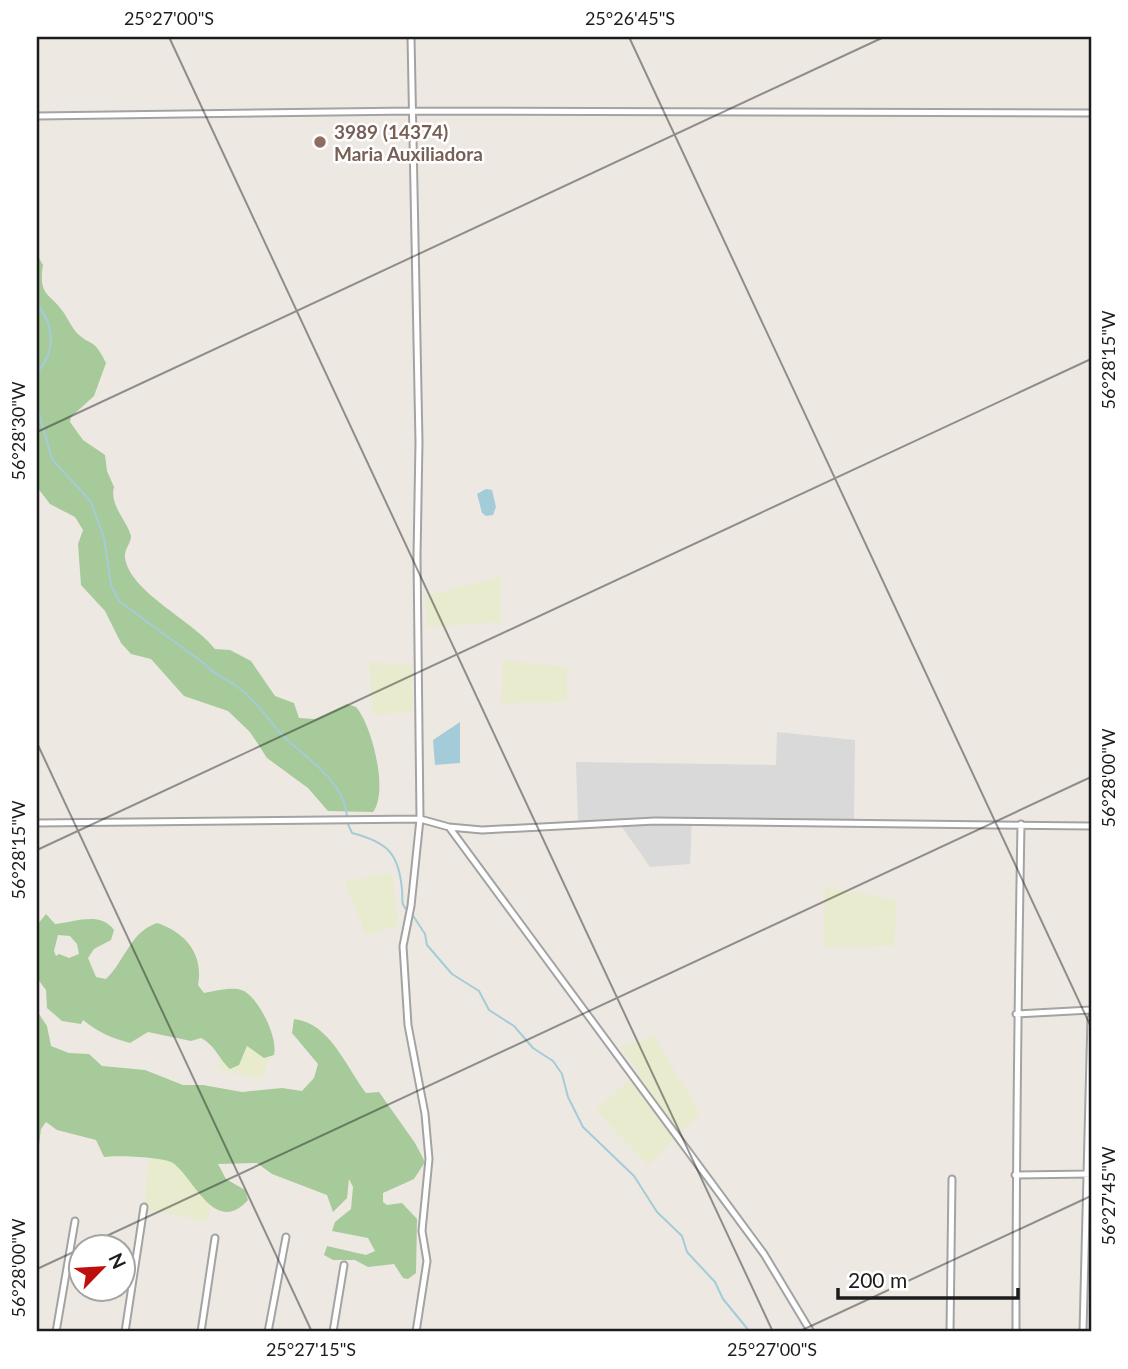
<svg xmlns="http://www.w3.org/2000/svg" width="1128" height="1369" viewBox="0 0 1128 1369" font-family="Lato,sans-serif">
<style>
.residential{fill:#dad9d9}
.farmland{fill:#e8ebce}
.forest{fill:#a6ca99;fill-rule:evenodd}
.water{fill:#a4ccd8}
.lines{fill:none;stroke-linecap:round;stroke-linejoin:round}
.stream{stroke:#a4ccd8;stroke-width:2}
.street-casing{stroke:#a3a3a3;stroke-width:9}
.street{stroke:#fff;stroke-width:5}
.ticks{fill:none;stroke:#1c1c1c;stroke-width:2;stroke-opacity:0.45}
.education-dot{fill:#8d6e63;stroke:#fff;stroke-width:2.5}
.labels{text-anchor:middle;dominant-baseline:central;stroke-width:5;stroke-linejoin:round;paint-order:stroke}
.education-label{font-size:19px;font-weight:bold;fill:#785e54;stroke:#fff;text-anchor:start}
.neatline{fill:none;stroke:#1c1c1c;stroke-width:2.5}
.ticks-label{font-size:18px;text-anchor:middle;fill:#1c1c1c}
</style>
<rect width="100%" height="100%" fill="#ede9e2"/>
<path class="residential" d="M 777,732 L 855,740 L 854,820 L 692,818 L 690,864 L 650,867 L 617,820 L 578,822 L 576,762 L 776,765 Z"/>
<path class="farmland" d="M 500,577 L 500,622 L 427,627 L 425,596 Z
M 503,660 L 567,667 L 567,702 L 501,703 Z
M 369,662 L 412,665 L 413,711 L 373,715 Z
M 392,873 L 399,926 L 366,934 L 345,882 Z
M 825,887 L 897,900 L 894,946 L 823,947 Z
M 230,1021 L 275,1039 L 262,1079 L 217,1069 Z
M 654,1036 L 700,1113 L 648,1165 L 596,1110 L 638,1071 L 620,1047 Z
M 150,1146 L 217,1160 L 208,1221 L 144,1209 Z"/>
<path class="forest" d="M 37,255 L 43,265 C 38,297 50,292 64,313 C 68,319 71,326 76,332 C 90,347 93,336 106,363 L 94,396 L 71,417 L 70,422 L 83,440 L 105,455 L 107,471 L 114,487 C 109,504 127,521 131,536 C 131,544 124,549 125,557 C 128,591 195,622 215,649 L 230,650 L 251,661 L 275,696 L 294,703 L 299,718 L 315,719 L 347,704 L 356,707 C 372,725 389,792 373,812 L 328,811 L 308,788 L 267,758 L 250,732 L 228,711 L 184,696 L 151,659 L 131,654 L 121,643 L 105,611 L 81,585 L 78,544 L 83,530 L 75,517 L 50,504 L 37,487 Z
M 46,914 L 55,924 C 76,922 100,911 114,930 L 111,940 L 94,949 L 88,958 L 96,977 L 106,979 C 125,961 130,932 157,923 C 185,932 204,954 198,985 L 204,993 C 216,991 233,986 244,991 C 260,1000 278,1038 274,1055 L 264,1058 L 247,1046 L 239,1065 L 230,1069 C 218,1058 216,1046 201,1038 L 191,1041 L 148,1032 L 130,1043 C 111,1038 98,1032 83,1020 L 81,1024 L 62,1021 L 47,1008 L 46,990 L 37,978 L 37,925 ZM 58,935 L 70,936 L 77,944 L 79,954 L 69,958 L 59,954 L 56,956 L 54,951 Z
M 37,1011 L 47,1026 L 51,1046 L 69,1053 L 89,1054 L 102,1066 L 145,1070 L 183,1085 L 203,1085 L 242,1092 L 282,1088 L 302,1091 L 314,1078 L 318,1064 L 292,1033 L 294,1019 C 330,1023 346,1067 366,1093 L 379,1092 L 415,1143 L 425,1162 L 414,1179 L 383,1193 L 383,1202 L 387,1205 L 402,1203 L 417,1219 L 416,1273 L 408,1279 L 403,1278 L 394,1264 L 368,1267 L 355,1260 L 333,1260 L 324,1255 L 327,1246 L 366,1255 L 375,1251 L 368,1238 L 332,1231 L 335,1222 L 351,1209 L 353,1187 L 349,1179 L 347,1198 L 333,1212 L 327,1195 L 272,1174 L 257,1163 L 218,1164 L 226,1179 L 245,1190 L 248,1200 C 215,1237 194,1178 173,1163 C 165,1157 116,1155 104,1157 L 96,1140 L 57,1130 L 46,1122 L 41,1129 L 37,1160 Z"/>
<path class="water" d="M 486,489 L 492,490 L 496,507 L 493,515 L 486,516 L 482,513 L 477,494 Z
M 460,722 L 460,763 L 435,765 L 433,740 Z"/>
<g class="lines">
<path class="stream" d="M 37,304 C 55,326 56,351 37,373
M 37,407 L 52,459 L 91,502 L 104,538 L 111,585 L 119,601 L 206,665 C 216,676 225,678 236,686 C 254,698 267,718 281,734 C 305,758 344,780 347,816
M 347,822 L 352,833 C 387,842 399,853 402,890 C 403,900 400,904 408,911
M 412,914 L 425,934 L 427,945 L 452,974 L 479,991 L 489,1010 L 514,1026 L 533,1048 L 553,1061 L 562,1074 L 568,1097 L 583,1127 L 634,1176 L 657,1212 L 682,1236 L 687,1252 L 715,1282 L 723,1299 L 750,1332"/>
<defs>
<path id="street" d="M 411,37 L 419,442 L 417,557 L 420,819 L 411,906 L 403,946 L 408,1025 L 425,1114 L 429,1159 L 422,1231 L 427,1261 L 416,1332
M 37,116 L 412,111 L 1091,113
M 37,823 L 420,819 L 449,827 L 764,1254 L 811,1332
M 449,827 L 482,830 L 655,821 L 1091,826
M 1016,1014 L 1091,1010
M 1015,1175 L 1091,1174
M 56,1332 L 75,1221
M 125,1332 L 144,1207
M 201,1332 L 215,1238
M 268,1332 L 286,1237
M 333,1332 L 344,1265
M 950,1332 L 952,1179
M 1016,1332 C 1016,1163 1018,994 1021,824
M 1083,1332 L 1091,1018"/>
</defs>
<use href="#street" class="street-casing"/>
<use href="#street" class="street"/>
</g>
<path class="ticks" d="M 169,37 L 773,1332M 629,37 L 1091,1027M 1090,37 L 1091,39M 37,432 L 884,37M 37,743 L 312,1332M 37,850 L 1091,359M 85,1246 L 1091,777M 37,1269 L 80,1249M 798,1332 L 1091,1196"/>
<circle class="education-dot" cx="320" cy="142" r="7"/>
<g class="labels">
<g class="education-label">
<text x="334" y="131">3989 (14374)<tspan x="334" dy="22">Maria Auxiliadora</tspan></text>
</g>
</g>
<rect width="1128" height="1369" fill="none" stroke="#ffffff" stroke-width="77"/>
<g transform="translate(102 1268) rotate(65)"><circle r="33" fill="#ffffff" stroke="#a4a4a4" stroke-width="2"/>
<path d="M0-5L12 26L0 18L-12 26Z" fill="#bd0f0b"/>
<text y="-10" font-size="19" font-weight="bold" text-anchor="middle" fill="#1c1c1c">N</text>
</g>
<path d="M838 1288v10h180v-10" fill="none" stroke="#1c1c1c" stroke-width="3.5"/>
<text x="848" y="1288" font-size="21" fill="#1c1c1c" stroke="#ffffff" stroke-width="5" paint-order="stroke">200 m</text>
<rect x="38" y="38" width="1052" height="1292" class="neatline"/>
<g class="ticks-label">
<text x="169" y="25">25°27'00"S</text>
<text x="630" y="25">25°26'45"S</text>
<text transform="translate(1109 360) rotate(-90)" y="6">56°28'15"W</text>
<text transform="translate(19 431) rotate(-90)" y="6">56°28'30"W</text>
<text transform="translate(1109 778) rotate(-90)" y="6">56°28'00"W</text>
<text transform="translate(19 850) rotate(-90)" y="6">56°28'15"W</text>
<text transform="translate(1109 1196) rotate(-90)" y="6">56°27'45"W</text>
<text transform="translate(19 1268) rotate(-90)" y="6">56°28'00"W</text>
<text x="311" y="1356">25°27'15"S</text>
<text x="772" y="1356">25°27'00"S</text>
</g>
</svg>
